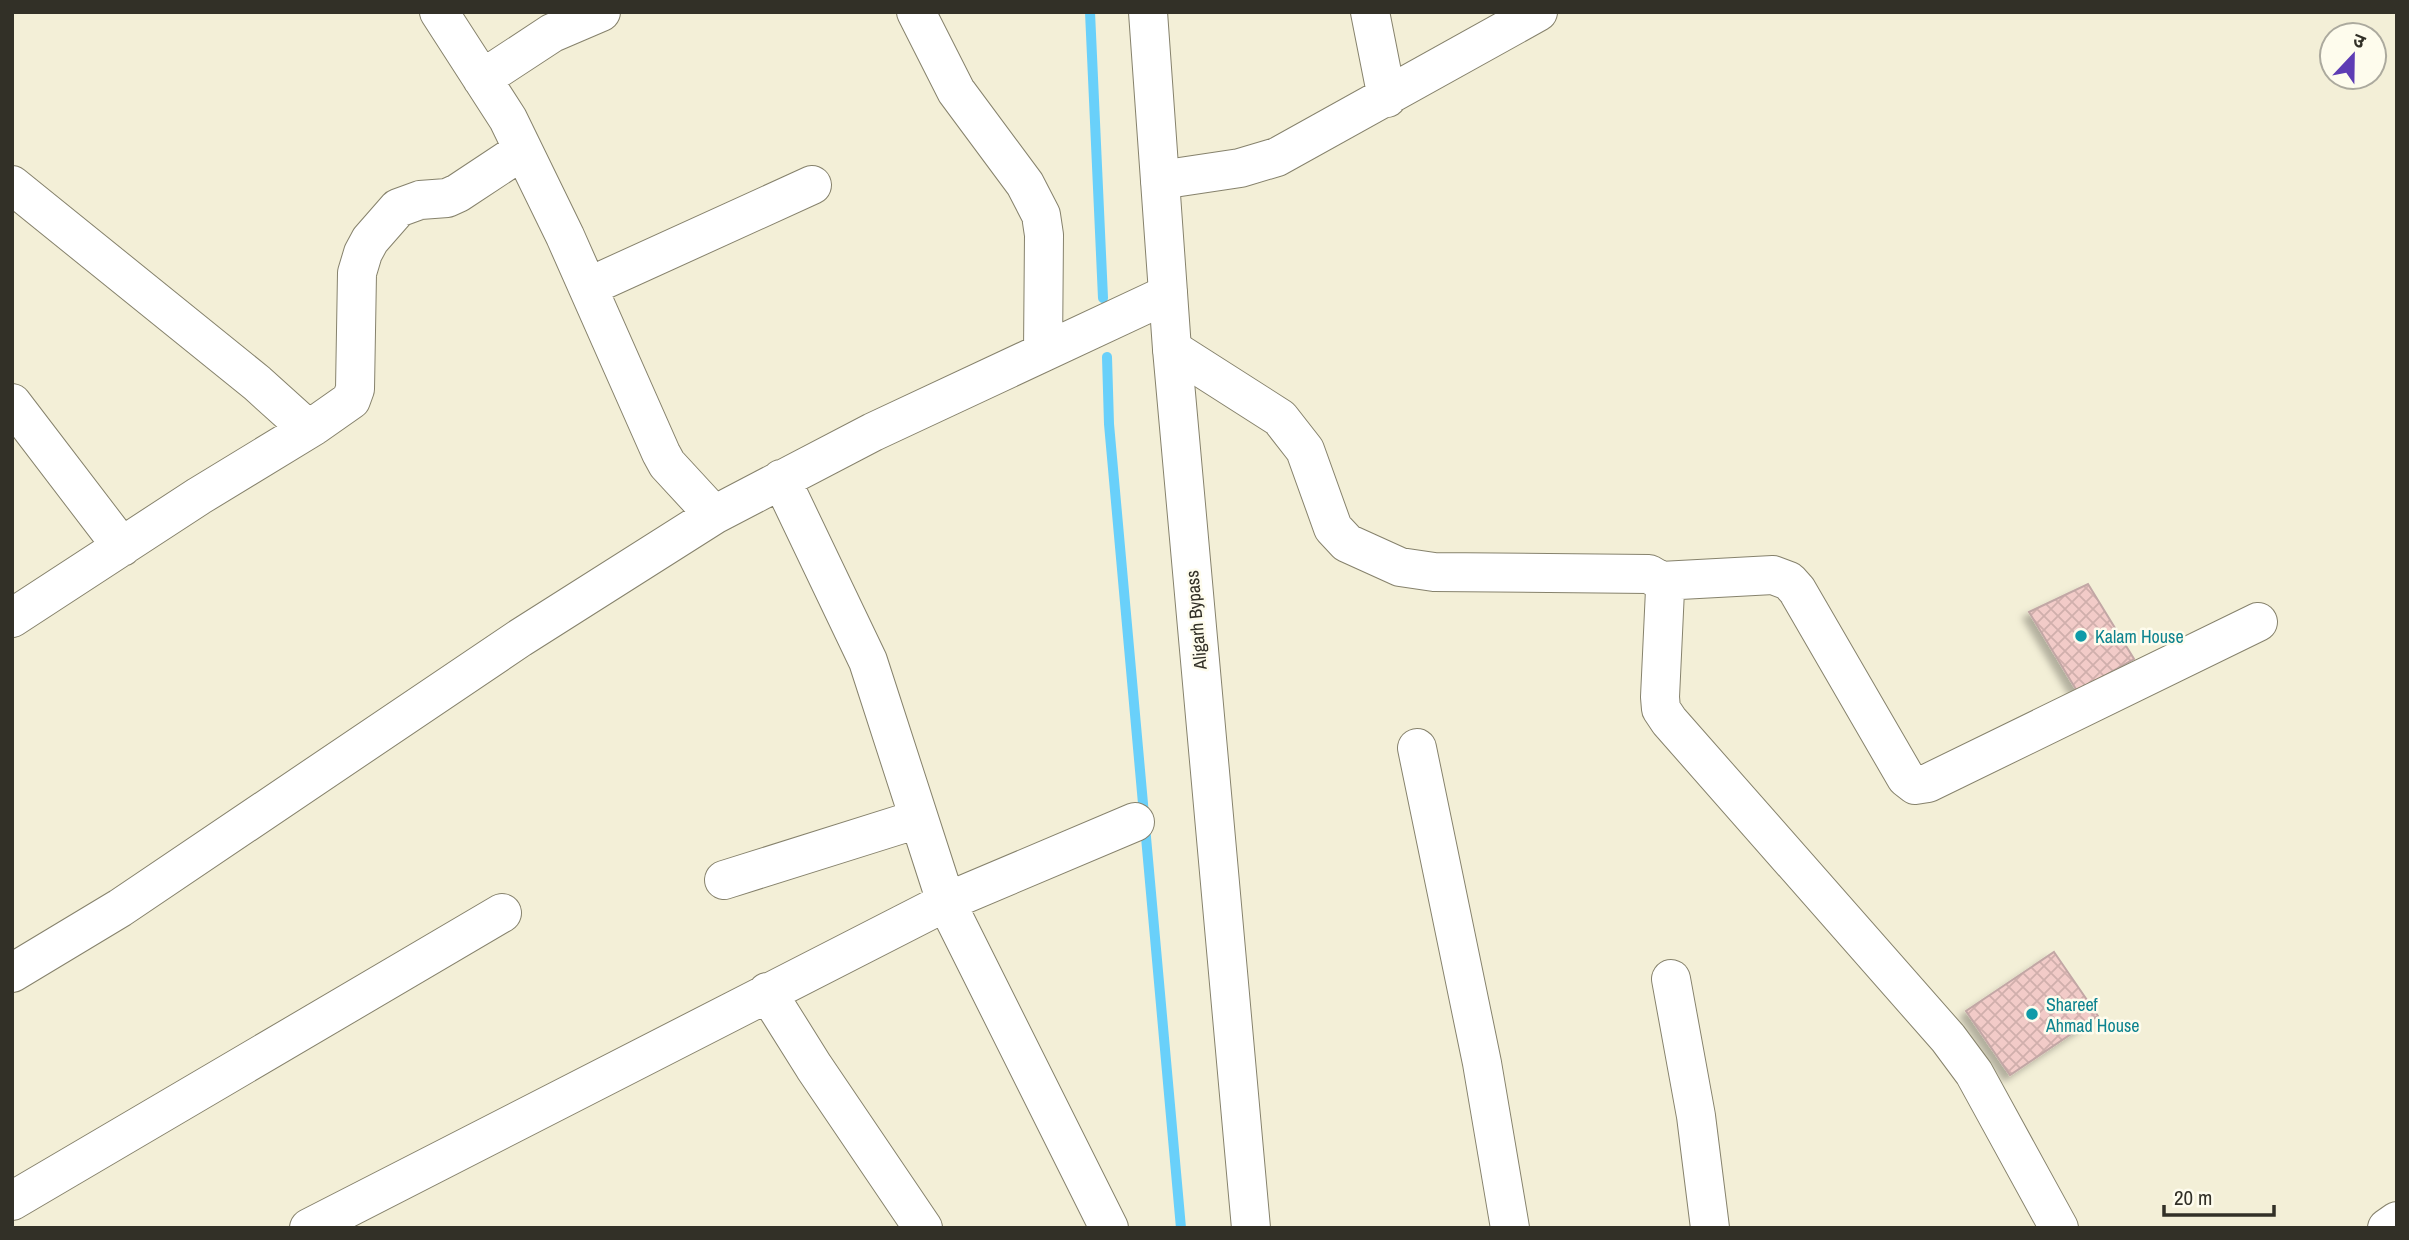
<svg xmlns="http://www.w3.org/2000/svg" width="2409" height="1240" viewBox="0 0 2409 1240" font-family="'Archivo Narrow','Noto Sans Devanagari',sans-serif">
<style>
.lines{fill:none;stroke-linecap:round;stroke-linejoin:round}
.stream{stroke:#69d0fa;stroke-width:10}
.building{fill:url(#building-cross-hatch);stroke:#c2a7a5;stroke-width:2;filter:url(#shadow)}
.minor-casing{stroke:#86826c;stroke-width:40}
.highway-casing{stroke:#86826c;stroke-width:40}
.minor{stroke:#fff;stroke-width:38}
.highway{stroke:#fff;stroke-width:38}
.culture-dot{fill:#0f9aa8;stroke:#fefced;stroke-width:2.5}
.labels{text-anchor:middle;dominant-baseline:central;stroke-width:5;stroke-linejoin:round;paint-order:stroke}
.street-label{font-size:18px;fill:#323027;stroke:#fefced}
.culture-label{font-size:18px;fill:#0d838f;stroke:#fefced;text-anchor:start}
</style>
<defs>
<pattern id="building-cross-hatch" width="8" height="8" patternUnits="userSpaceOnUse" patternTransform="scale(1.75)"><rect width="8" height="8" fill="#f2cbc8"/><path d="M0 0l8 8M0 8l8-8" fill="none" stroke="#d0afac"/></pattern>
<filter id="shadow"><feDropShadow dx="-6" dy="6" stdDeviation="3.5" flood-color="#0004"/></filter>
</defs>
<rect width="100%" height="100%" fill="#f3efd7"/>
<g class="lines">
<path class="stream" d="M 1090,12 L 1103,298
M 1107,357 L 1109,424 L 1181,1228"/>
</g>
<path class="building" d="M 2088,584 L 2134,659 L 2077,691 L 2029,612 Z
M 2054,952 L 2098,1016 L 2010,1075 L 1966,1011 Z"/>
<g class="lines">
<defs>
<path id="minor" d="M 439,12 L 508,119 L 565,236 L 661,453 L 667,464 L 714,515
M 916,12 L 956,91 L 1025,184 L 1041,215 L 1044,235 L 1043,352
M 1370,12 L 1387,98
M 482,79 L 552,33 L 601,12
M 1160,180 L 1240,168 L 1277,157 L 1538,12
M 12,185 L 257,383 L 308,429
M 588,287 L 812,185
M 1172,349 L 1280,418 L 1305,450 L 1333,528 L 1347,543 L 1400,567 L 1434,572 L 1649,574 L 1661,581 L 1665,590 L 1660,697 L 1661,709 L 1669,721 L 1948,1038 L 1974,1073 L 2059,1228
M 12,403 L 122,547
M 781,479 L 868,661 L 946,902 L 1109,1228
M 1661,581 L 1773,575 L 1789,581 L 1797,590 L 1906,778 L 1915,785 L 1928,783 L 2258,622
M 12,618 L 199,496 L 314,426 L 351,400 L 355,389 L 357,273 L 363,253 L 370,240 L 398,208 L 420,200 L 447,198 L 458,193 L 523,150
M 1417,748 L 1482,1063 L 1510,1228
M 724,880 L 918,819
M 12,973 L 120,908 L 520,638 L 714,515 L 873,432 L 1168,294
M 1671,979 L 1696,1116 L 1710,1228
M 767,992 L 814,1067 L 923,1228
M 12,1201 L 502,913
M 309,1228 L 946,902 L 1135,822
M 2387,1228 L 2397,1221"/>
<path id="highway" d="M 1148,12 L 1172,349 L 1251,1228"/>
</defs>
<use href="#minor" class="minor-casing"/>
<use href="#highway" class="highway-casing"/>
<use href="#minor" class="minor"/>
<use href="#highway" class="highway"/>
</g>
<g class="culture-dot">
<circle cx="2081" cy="636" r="7"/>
<circle cx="2032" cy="1014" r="7"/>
</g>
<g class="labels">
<g class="street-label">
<text transform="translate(1196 620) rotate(-95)">Aligarh Bypass</text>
</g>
<g class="culture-label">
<text x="2095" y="636">Kalam House</text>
<text x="2046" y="1004">Shareef<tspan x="2046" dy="21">Ahmad House</tspan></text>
</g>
</g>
<rect width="2409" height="1240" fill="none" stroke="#323027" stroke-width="28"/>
<g transform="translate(2353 56) rotate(22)"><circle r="33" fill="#fefced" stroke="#acaa9e" stroke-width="2"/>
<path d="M0-5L12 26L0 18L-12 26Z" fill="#5e3cb4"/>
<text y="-10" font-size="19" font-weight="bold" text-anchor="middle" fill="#323027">उ</text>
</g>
<path d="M2164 1205v10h110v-10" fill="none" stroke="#323027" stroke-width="3.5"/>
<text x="2174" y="1205" font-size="21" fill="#323027" stroke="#fefced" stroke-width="5" paint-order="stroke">20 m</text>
</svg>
